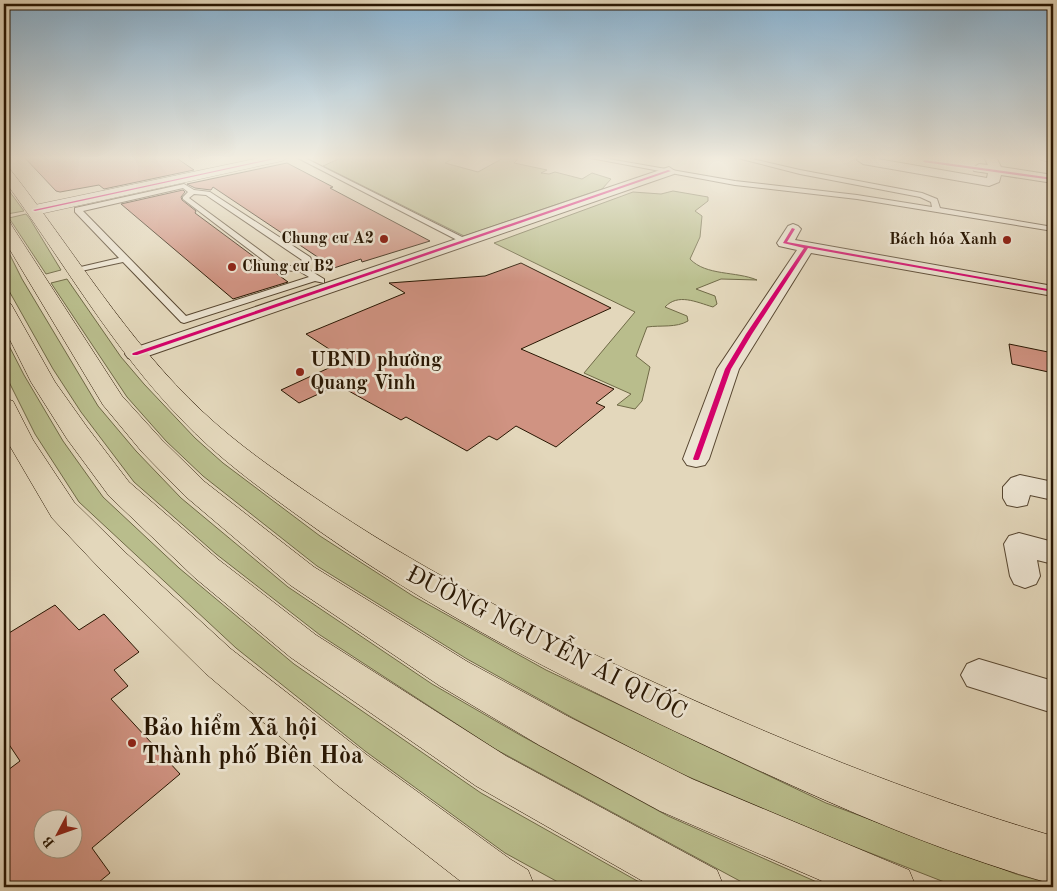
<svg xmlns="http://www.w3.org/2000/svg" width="1057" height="891" viewBox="0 0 1057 891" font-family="'Old Standard TT',serif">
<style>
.green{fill:#b9bd8c;stroke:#706a47}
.building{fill:#d09382;stroke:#281602;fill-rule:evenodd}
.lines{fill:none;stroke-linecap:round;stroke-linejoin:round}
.service-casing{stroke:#574630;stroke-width:2}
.minor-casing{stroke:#574630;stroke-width:2}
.tertiary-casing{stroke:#574630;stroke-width:1}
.secondary-casing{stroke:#281602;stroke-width:1}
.primary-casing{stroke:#281602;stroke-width:1}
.service{fill:#ede5d3;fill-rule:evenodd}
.minor{fill:#ede5d3;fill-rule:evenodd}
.tertiary{fill:#ede5d3;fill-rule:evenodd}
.secondary{fill:#ede5d3;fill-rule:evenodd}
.primary{fill:#e3d7bb;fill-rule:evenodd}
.cycleway-casing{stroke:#ede5d3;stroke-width:3}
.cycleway{fill:#d6006c;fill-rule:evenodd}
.poi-dot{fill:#8f2418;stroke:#ede5d3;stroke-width:2}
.labels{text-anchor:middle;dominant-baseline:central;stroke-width:5;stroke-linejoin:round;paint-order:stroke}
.far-poi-label{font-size:16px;font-weight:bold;fill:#281602;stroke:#ede5d3;text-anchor:end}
.poi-label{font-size:20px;font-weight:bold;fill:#281602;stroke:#ede5d3;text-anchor:start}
.near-street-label{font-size:24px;fill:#281602;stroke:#ede5d3}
.near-poi-label{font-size:24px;font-weight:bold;fill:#281602;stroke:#ede5d3;text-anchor:start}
</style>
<rect width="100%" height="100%" fill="#e3d7bb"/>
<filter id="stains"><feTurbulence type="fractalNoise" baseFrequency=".004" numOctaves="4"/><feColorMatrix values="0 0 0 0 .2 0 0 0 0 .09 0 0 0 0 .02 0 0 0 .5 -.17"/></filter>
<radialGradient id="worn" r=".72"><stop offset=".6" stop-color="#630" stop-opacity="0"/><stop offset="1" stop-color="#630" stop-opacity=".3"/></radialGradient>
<path class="green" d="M 343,157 L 414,157 L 430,160 L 437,157 L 456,157 L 445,163 L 478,172 L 505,157 L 518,159 L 514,163 L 547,170 L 541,173 L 549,174 L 555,172 L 582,179 L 592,173 L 611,179 L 602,189 L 464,236 L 323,166 Z
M 4,184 L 24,211 L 7,214 L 4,209 Z
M 673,191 L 708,197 L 708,201 L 695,211 L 702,216 L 700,237 L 690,259 C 706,276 736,271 757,280 L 721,279 L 696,289 L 715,296 L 717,304 L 713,307 C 696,302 678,293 665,307 L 687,316 L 688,321 C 676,328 661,325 647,327 L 636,356 L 650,367 L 642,401 L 635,409 L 617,405 L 631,394 L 584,373 L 635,312 L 494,243 L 633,192 L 661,194 Z
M 26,214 L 30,219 L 61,270 L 46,274 L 9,218 Z
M 4,243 L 22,279 L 98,406 L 136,451 L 181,498 L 288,587 L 432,684 L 520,735 L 668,816 L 828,887 L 751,887 L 495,749 L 320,635 L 216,554 L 134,482 L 81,412 L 53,369 L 4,282 Z
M 67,279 L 121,357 L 144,384 L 195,438 L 223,463 L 320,536 L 413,596 L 546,670 L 826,803 L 1016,874 L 1048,883 L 1049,887 L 957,887 L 837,840 L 677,772 L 573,718 L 467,659 L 317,566 L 203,476 L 166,441 L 127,397 L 51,283 Z
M 4,336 L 24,375 L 63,441 L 103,497 L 179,568 L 294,664 L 481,793 L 648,887 L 567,887 L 505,853 L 365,751 L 236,648 L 79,502 L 35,434 L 4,372 Z"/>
<path class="building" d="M 24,157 L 175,157 L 194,170 L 104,189 L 99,185 L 60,192 L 56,191 Z
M 287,163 L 333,187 L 330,188 L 430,241 L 362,262 L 361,259 L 334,268 L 213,187 L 211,190 L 195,188 L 187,184 Z
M 183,190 L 185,192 L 181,197 L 182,200 L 196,211 L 195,213 L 288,282 L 233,299 L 121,204 Z
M 521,263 L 611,308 L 521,349 L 614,389 L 596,403 L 605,407 L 556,447 L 516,426 L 497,440 L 489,436 L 467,451 L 406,417 L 401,420 L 338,385 L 299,403 L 281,390 L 346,360 L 306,334 L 405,293 L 389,283 L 485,276 Z
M 1009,344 L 1053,353 L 1053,373 L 1012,364 Z
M 55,605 L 79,630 L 104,614 L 139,652 L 114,670 L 128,686 L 111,699 L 180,774 L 92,848 L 110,873 L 93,887 L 4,887 L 4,773 L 20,761 L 4,737 L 4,636 ZM 42,818 L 72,818 L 72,848 L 42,848 Z"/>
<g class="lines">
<defs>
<path id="service" d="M 296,157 L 303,157 L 470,241 L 463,243 Z
M 585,157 L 597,157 L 735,181 L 857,195 L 932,207 L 931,202 L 920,197 L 800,174 L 734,157 L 744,157 L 800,170 L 922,193 L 937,199 L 940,208 L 1053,227 L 1053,231 L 857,199 L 735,185 Z
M 184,184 L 194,190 L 210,192 L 310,257 L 311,259 L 306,268 L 324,279 L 324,283 L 315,281 L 184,323 L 181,322 L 123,262 L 72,273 L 72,269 L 119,258 L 75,212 L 75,208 ZM 183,188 L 188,192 L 183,197 L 183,199 L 276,270 L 299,271 L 309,277 L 186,316 L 83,211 ZM 194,194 L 206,195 L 302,260 L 298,266 L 281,266 L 189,198 Z"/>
<path id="minor" d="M 859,157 L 866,157 L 987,178 L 988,173 L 974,171 L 973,168 L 979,164 L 988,165 L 984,157 L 996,157 L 1001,167 L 1053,175 L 1053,183 L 1001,175 L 999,182 L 989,186 L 863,164 L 857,160 Z
M 669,167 L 675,171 L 674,174 L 142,358 L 135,360 L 128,358 L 125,354 L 128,350 Z
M 793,224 L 798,226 L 801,229 L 795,240 L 1053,286 L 1053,296 L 811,253 L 739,369 L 709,459 L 705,465 L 696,467 L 687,465 L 683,459 L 717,369 L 797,250 L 779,246 L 777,243 L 788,226 Z
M 1020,475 L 1053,482 L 1053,500 L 1030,495 L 1027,505 L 1017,507 L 1007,505 L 1003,498 L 1003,487 L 1011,478 Z
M 1019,533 L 1053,542 L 1053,564 L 1037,560 L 1040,576 L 1036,584 L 1025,588 L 1014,584 L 1010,576 L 1004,544 L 1009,536 Z
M 979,659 L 1053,681 L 1053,713 L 967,686 L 961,675 L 967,664 Z"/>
<path id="tertiary" d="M 264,157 L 289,157 L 282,161 L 35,215 L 29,213 L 27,210 L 29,207 L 35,205 Z"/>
<path id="secondary" d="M 1039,157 L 1053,157 L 1053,163 L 1041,160 Z"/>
<path id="primary" d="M 4,167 L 9,168 C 73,249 127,341 203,412 C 237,444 276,471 314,497 C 416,567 526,623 638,675 C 773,737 910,794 1053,836 L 1053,884 C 930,850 813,796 698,742 C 558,676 421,606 297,515 C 257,486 216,456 182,420 C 112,348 63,261 4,180 Z
M 4,221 L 10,222 L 12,226 L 122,396 L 162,440 L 205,482 L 314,567 L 468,662 L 569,717 L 692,779 L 909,870 L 916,887 L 836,887 L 660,811 L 539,745 L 440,686 L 290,585 L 185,496 L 142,452 L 103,405 L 4,240 Z
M 4,302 L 11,304 L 55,382 L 87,427 L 129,482 L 219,560 L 316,635 L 506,756 L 717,870 L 724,887 L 653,887 L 476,786 L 290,657 L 195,578 L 109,496 L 67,439 L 31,382 L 4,328 Z
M 4,398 L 13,401 L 33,440 L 74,502 L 127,554 L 231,649 L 367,755 L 510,859 L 528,870 L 535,887 L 468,887 L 337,785 L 205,673 L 103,572 L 52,518 L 4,436 Z"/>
</defs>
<use href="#service" class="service-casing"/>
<use href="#minor" class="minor-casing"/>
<use href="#tertiary" class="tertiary-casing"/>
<use href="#secondary" class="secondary-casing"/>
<use href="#primary" class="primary-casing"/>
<use href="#service" class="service"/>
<use href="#minor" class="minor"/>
<use href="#tertiary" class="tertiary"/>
<use href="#secondary" class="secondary"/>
<use href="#primary" class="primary"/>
<defs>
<path id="cycleway" d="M 279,157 L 284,157 L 35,211 L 33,210 Z
M 924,160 L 1053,178 L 1053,180 L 923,162 Z
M 668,170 L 671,171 L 137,355 L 133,355 L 132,354 L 133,353 Z
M 792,228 L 795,229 L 787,242 L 1053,290 L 1053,292 L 808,248 L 752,334 L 731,369 L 699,459 L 698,460 L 694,460 L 693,459 L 725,369 L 746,334 L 804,248 L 783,243 Z"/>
</defs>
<use href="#cycleway" class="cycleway-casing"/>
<use href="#cycleway" class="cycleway"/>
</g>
<linearGradient id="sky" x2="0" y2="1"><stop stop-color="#89b5d6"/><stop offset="0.56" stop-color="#f2ede0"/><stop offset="1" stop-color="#f2ede0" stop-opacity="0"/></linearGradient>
<rect width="1057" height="282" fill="url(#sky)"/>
<g class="poi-dot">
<circle cx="384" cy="239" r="5"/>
<circle cx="1007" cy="240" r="5"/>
<circle cx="232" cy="267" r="5"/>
<circle cx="300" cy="372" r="5"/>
<circle cx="132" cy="743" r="5"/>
</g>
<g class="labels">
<g class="far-poi-label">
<text x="374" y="239">Chung cư A2</text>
<text x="997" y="240">Bách hóa Xanh</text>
<text x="242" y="267" text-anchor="start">Chung cư B2</text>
</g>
<g class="poi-label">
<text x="310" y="361">UBND phường<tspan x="310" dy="23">Quang Vinh</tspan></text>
</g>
<g class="near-street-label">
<text transform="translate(546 644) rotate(27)">ĐƯỜNG NGUYỄN ÁI QUỐC</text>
</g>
<g class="near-poi-label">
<text x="142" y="729">Bảo hiểm Xã hội<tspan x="142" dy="28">Thành phố Biên Hòa</tspan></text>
</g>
</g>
<rect width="1057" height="891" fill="none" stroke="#e3d7bb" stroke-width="20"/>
<rect x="5" y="5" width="1047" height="881" fill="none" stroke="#281602" stroke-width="2.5"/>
<rect x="10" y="10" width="1037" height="871" fill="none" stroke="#281602"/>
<g transform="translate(58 834) rotate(229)"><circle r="24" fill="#ede5d3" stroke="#9e927f"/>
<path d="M0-4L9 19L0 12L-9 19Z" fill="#8f2418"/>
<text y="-8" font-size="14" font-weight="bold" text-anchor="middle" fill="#281602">B</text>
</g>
<rect width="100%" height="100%" filter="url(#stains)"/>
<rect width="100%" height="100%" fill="url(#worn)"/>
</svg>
